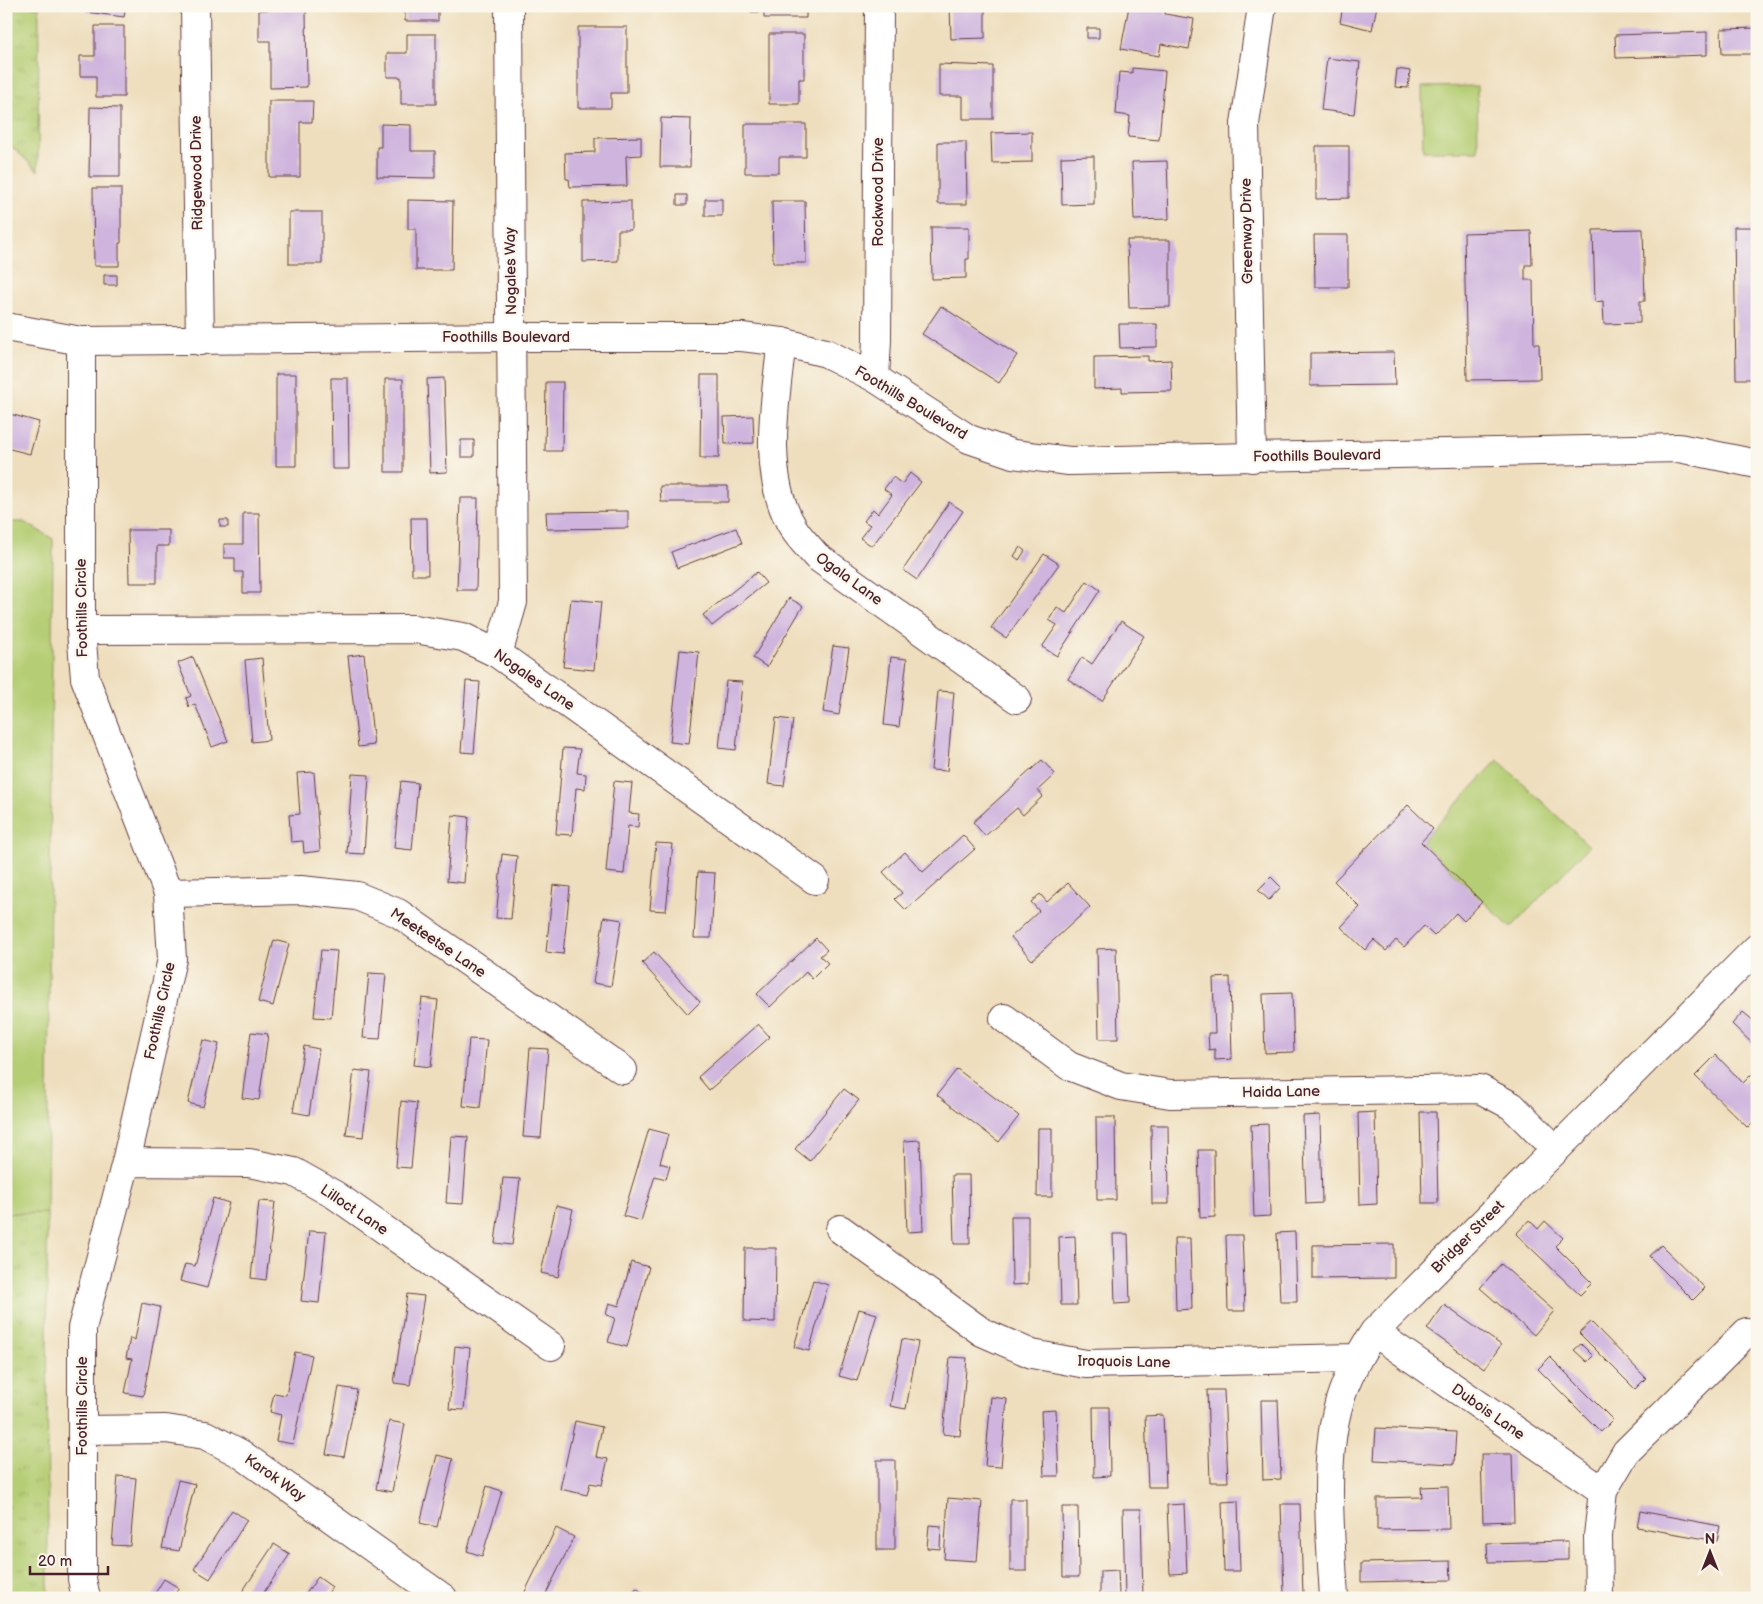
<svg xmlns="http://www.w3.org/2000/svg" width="1763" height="1604" viewBox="0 0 1763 1604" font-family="'Balsamiq Sans',sans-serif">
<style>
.grass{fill:url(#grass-tufts);stroke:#807650}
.green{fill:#b5ce74;stroke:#807650}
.building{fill:#cfb5de}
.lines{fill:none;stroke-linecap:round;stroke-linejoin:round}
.street-casing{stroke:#633c41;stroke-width:30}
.secondary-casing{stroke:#633c41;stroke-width:30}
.street{stroke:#fff;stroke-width:28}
.secondary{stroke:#fff;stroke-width:28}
.labels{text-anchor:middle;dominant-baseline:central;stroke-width:5;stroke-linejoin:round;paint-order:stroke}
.street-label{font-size:15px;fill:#4a1f2b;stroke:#fbf7ec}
</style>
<defs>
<pattern id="grass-tufts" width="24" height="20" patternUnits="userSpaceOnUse" patternTransform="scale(1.25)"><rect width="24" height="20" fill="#b5ce74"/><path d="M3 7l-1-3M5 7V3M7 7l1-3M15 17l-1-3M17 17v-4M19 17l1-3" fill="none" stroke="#9db065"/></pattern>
</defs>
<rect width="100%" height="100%" fill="#fbf7ec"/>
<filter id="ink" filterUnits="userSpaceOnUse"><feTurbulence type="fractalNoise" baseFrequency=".02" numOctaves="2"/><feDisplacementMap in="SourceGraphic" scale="10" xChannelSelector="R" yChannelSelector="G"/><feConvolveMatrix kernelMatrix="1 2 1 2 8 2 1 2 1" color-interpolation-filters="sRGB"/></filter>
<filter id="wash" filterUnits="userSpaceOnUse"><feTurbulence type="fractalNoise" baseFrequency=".0096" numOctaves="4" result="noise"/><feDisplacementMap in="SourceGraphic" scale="20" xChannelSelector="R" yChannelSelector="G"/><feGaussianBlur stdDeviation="1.12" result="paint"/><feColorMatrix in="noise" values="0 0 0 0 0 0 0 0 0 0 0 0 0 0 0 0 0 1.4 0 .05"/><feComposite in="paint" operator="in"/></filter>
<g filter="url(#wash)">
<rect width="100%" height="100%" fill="#eedebd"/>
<path class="grass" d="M 6,6 L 39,6 L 38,171 L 6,141 Z
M 6,1213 L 47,1213 L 48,1598 L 6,1598 Z"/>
<path class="green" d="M 1477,86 L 1478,151 L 1423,151 L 1422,87 Z
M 6,522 L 24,522 L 53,539 L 47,1213 L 6,1213 Z
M 1498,760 L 1589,846 L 1511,928 L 1421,842 Z"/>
<g id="blocks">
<path class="building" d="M 87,6 L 126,6 L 124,17 L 86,12 Z
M 405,6 L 438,6 L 438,21 L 405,21 Z
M 751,6 L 806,6 L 806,18 L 764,18 L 764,12 L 751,12 Z
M 950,6 L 985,6 L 985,38 L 951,39 Z
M 1129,6 L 1166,6 L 1165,14 L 1194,19 L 1189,49 L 1161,44 L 1159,56 L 1121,49 Z
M 1343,6 L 1377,6 L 1372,30 L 1340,22 Z
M 306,9 L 307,87 L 270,88 L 270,41 L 259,41 L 259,10 Z
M 95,26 L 124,26 L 124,97 L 96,97 L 96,76 L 80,76 L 80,56 L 95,56 Z
M 578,27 L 627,27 L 627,93 L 611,93 L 611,108 L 578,108 Z
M 1087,28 L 1099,28 L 1099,38 L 1087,38 Z
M 1757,28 L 1757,54 L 1722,54 L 1721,29 Z
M 1707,32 L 1707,55 L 1616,58 L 1615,35 Z
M 407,34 L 436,34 L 436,104 L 401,104 L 401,77 L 387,77 L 387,53 L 407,53 Z
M 769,34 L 804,34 L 804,79 L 799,79 L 799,104 L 769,104 Z
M 1327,58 L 1360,62 L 1354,114 L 1321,110 Z
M 939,64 L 993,66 L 993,119 L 963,119 L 963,96 L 939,96 Z
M 1132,68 L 1165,71 L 1159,140 L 1128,137 L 1130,116 L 1116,114 L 1119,72 L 1132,73 Z
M 1397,69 L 1410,71 L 1408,88 L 1395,87 Z
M 269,101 L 313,101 L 312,122 L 300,122 L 300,177 L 269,177 Z
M 90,107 L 120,108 L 120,177 L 89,177 Z
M 661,118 L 691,119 L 690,167 L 660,167 Z
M 381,124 L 411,125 L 411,151 L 435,151 L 435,178 L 377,177 L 377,147 L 381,147 Z
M 745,124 L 806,124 L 806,157 L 779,157 L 779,173 L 745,173 Z
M 1032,132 L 1032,162 L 992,163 L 991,133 Z
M 641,137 L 641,155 L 626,156 L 627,186 L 570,187 L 569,179 L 566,179 L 565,153 L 595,152 L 595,138 Z
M 938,142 L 966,142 L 967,204 L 938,204 Z
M 1316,146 L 1349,146 L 1349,198 L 1316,199 Z
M 1094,156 L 1094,204 L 1062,205 L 1061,157 Z
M 1167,161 L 1169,219 L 1134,220 L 1132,162 Z
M 93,188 L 121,188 L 121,243 L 119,243 L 119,266 L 94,266 Z
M 677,195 L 687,195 L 687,205 L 677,205 Z
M 705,199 L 722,199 L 722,216 L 705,216 Z
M 408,200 L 453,201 L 452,270 L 416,270 L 416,229 L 408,229 Z
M 631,201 L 631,230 L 618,230 L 618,261 L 583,262 L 583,202 Z
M 772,201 L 805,201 L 806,263 L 773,263 Z
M 289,212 L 322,212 L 322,264 L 289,264 Z
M 931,227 L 969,227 L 969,259 L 966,259 L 966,278 L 932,279 Z
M 1734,227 L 1757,227 L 1757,379 L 1736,379 Z
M 1643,229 L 1645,301 L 1640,301 L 1640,323 L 1604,324 L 1603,301 L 1595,302 L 1593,230 Z
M 1531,231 L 1532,265 L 1525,265 L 1525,280 L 1533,280 L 1534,344 L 1539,344 L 1540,379 L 1467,380 L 1464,233 Z
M 1314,235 L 1348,235 L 1348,287 L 1315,287 Z
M 1127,240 L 1170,240 L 1170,307 L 1129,308 Z
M 104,275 L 117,275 L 117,285 L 104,285 Z
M 941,306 L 1017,355 L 999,383 L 922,334 Z
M 1119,324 L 1157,324 L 1157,347 L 1120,348 Z
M 1394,352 L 1395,385 L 1310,386 L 1310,353 Z
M 1148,356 L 1148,361 L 1171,360 L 1172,391 L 1122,392 L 1122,388 L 1094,389 L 1094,357 Z
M 276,374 L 296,374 L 296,466 L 276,466 Z
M 701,375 L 719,375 L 719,458 L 700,458 Z
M 331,378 L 348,378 L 349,469 L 332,469 Z
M 444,378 L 447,472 L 430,473 L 427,379 Z
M 385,379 L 403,379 L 403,472 L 385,472 Z
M 546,382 L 563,382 L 562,451 L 545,451 Z
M 6,413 L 39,422 L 30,454 L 6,448 Z
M 753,416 L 754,443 L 725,444 L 724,417 Z
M 461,440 L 474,440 L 474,457 L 461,457 Z
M 910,473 L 921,482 L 872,546 L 860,538 L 870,525 L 864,521 L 873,509 L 878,514 L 892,495 L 884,489 L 893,477 L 902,484 Z
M 660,486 L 728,486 L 728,502 L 661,502 Z
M 460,498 L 478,498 L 476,590 L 457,590 Z
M 949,502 L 963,511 L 917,580 L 903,570 Z
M 628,511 L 628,528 L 547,529 L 546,512 Z
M 243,513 L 259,513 L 260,593 L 243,593 L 243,572 L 235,572 L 235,558 L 224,558 L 224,544 L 243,544 Z
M 411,518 L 427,518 L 428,575 L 412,575 Z
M 220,520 L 228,520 L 228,527 L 220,527 Z
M 736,528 L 742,543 L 677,568 L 671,552 Z
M 128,530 L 169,530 L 169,546 L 157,546 L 157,583 L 129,583 Z
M 1020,547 L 1025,551 L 1019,560 L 1014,556 Z
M 1044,554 L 1059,564 L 1006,638 L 991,628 Z
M 757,572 L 766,583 L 712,626 L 703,615 Z
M 1087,581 L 1100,590 L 1057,656 L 1042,647 L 1057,625 L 1049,620 L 1057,607 L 1066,613 Z
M 789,598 L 803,606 L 767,667 L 753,658 Z
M 571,599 L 601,602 L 594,670 L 563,667 Z
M 1121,621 L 1144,636 L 1102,701 L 1068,679 L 1082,657 L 1092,664 Z
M 833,646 L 849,648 L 839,715 L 823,712 Z
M 680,650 L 699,652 L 689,744 L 670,742 Z
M 364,654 L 374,745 L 358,747 L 348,656 Z
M 193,657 L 228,741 L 212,747 L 195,704 L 189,707 L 186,698 L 191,696 L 178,663 Z
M 891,657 L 907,659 L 899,727 L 884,725 Z
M 262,658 L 269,740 L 252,742 L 245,660 Z
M 466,681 L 480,682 L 474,753 L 461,752 Z
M 726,681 L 742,682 L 736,750 L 719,748 Z
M 938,691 L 954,692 L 947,771 L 931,770 Z
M 776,718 L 793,720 L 784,786 L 768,784 Z
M 563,748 L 580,749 L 577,773 L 586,774 L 585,789 L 576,788 L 572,835 L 556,834 Z
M 1042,760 L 1055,774 L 1038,790 L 1043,796 L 1023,815 L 1017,808 L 985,836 L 973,822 Z
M 314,772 L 320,851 L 304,853 L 303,841 L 291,842 L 289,815 L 300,814 L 297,773 Z
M 352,774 L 369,775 L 364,854 L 347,853 Z
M 401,781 L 418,783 L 412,850 L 394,848 Z
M 614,781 L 632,783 L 629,813 L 639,814 L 638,827 L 628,826 L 624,874 L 606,872 Z
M 1408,805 L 1433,829 L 1421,842 L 1482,902 L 1464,921 L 1456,913 L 1434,936 L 1424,926 L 1404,947 L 1396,940 L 1386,951 L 1374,940 L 1365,950 L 1341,927 L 1360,907 L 1334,881 Z
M 452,815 L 469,817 L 464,883 L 447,881 Z
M 963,835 L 975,849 L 906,910 L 895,899 L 902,893 L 883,872 L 905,852 L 923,872 Z
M 656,843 L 673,844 L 666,911 L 650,910 Z
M 502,854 L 517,856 L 511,919 L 496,918 Z
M 698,872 L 715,873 L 711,938 L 694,938 Z
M 1271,877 L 1281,887 L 1269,900 L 1258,890 Z
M 1068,883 L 1090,907 L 1032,960 L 1011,937 L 1039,911 L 1031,902 L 1040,894 L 1047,902 Z
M 553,885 L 570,887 L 563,954 L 546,952 Z
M 604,917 L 622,920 L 611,986 L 593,983 Z
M 816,938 L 827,950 L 820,956 L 828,963 L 812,979 L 806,972 L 770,1007 L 757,994 Z
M 274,940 L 289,944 L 273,1006 L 258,1002 Z
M 1116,948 L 1118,1039 L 1099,1039 L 1097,949 Z
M 321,950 L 337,951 L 331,1018 L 314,1017 Z
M 654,952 L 700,1002 L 688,1014 L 642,963 Z
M 369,973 L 386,974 L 380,1039 L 363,1038 Z
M 1230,977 L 1232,1059 L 1215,1060 L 1215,1049 L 1209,1050 L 1208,1033 L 1215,1033 L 1213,978 Z
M 1292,993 L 1294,1052 L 1265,1053 L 1263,994 Z
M 422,998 L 438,1000 L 431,1067 L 414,1065 Z
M 1743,1012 L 1754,1021 L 1757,1018 L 1757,1048 L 1732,1024 Z
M 758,1024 L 770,1037 L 709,1090 L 698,1077 Z
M 251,1032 L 268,1034 L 259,1100 L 242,1098 Z
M 469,1039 L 487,1040 L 480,1108 L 463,1106 Z
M 203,1040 L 219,1044 L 203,1107 L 188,1103 Z
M 304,1046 L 319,1049 L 309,1115 L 293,1112 Z
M 530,1048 L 548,1049 L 541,1138 L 523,1137 Z
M 1716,1055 L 1743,1083 L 1755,1071 L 1757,1072 L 1757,1119 L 1748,1128 L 1695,1076 Z
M 957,1069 L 1019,1116 L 999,1142 L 937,1095 Z
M 354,1070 L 371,1072 L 363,1137 L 346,1135 Z
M 844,1089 L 859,1100 L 810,1161 L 795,1149 Z
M 401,1101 L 417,1103 L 411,1168 L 396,1167 Z
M 1375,1112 L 1377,1204 L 1360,1205 L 1358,1113 Z
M 1420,1112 L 1436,1112 L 1438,1203 L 1422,1203 Z
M 1320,1115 L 1322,1203 L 1306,1204 L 1303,1116 Z
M 1096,1117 L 1115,1117 L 1116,1200 L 1097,1200 Z
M 1268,1124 L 1270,1216 L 1254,1217 L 1251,1125 Z
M 1151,1125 L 1168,1125 L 1169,1204 L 1152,1204 Z
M 1038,1128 L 1052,1128 L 1052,1197 L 1037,1197 Z
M 649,1129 L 668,1134 L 660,1163 L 670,1166 L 666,1179 L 655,1176 L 641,1221 L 623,1216 Z
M 451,1136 L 468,1137 L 463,1204 L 446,1203 Z
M 920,1140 L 923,1231 L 907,1232 L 904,1141 Z
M 1198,1150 L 1214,1150 L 1215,1217 L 1200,1218 Z
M 952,1175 L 969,1175 L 970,1244 L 954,1244 Z
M 503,1178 L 520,1179 L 512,1245 L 495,1243 Z
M 213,1198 L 229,1203 L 207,1288 L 180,1281 L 185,1264 L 195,1266 Z
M 259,1201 L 275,1202 L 266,1280 L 251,1278 Z
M 556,1205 L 573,1209 L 558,1277 L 541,1273 Z
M 1011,1216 L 1028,1216 L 1028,1284 L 1012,1285 Z
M 1529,1220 L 1538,1229 L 1545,1221 L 1563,1238 L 1555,1246 L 1592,1283 L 1580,1295 L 1516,1234 Z
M 309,1231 L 326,1232 L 319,1303 L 301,1301 Z
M 1295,1232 L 1297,1302 L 1280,1302 L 1277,1233 Z
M 1113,1234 L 1128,1234 L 1130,1303 L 1115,1304 Z
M 1226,1235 L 1242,1235 L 1245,1311 L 1228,1311 Z
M 1075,1236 L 1077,1305 L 1061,1305 L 1059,1237 Z
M 1174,1238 L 1190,1238 L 1192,1309 L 1176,1310 Z
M 1394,1244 L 1394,1278 L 1313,1279 L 1313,1245 Z
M 1661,1245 L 1705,1288 L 1693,1300 L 1649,1256 Z
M 745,1248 L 776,1248 L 775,1322 L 744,1321 Z
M 631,1262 L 649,1267 L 627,1347 L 608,1342 L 615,1318 L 606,1315 L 609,1303 L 619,1306 Z
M 1501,1264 L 1554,1311 L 1534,1335 L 1480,1288 Z
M 813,1280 L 828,1285 L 809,1351 L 794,1347 Z
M 407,1294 L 424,1296 L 410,1385 L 394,1383 Z
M 142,1303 L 160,1307 L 143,1396 L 125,1393 L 132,1359 L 126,1358 L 130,1338 L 135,1340 Z
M 1444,1305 L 1501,1345 L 1484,1369 L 1427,1329 Z
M 859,1309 L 877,1314 L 857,1381 L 839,1376 Z
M 1591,1322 L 1646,1378 L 1635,1389 L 1579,1333 Z
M 902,1339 L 918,1342 L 906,1409 L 890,1406 Z
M 1581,1344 L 1593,1356 L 1587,1362 L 1574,1350 Z
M 455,1346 L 470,1348 L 464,1410 L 449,1409 Z
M 295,1352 L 312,1355 L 293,1444 L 276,1441 L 281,1415 L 270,1412 L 274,1393 L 286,1395 Z
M 950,1357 L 967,1358 L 960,1436 L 943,1434 Z
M 1550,1357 L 1613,1420 L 1601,1432 L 1538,1369 Z
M 339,1387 L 357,1390 L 344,1457 L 326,1454 Z
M 1207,1390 L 1224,1390 L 1228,1482 L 1210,1482 Z
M 991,1397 L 1007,1399 L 1001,1467 L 985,1466 Z
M 1261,1400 L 1278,1400 L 1281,1479 L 1263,1480 Z
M 1093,1407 L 1109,1407 L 1110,1476 L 1094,1477 Z
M 1056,1410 L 1059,1476 L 1044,1476 L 1041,1411 Z
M 1163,1415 L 1166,1487 L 1148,1487 L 1145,1416 Z
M 389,1421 L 405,1424 L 392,1492 L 376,1489 Z
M 575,1421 L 602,1427 L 596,1457 L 608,1459 L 602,1485 L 590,1483 L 587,1495 L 560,1489 Z
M 1376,1428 L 1456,1432 L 1454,1464 L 1374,1460 Z
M 1481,1454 L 1512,1454 L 1514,1521 L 1483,1522 Z
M 437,1455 L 453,1459 L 437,1527 L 420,1523 Z
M 877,1460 L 895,1460 L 895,1550 L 877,1550 Z
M 118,1476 L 136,1478 L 130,1546 L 112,1545 Z
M 178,1480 L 195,1484 L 179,1551 L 162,1548 Z
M 487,1486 L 502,1491 L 482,1556 L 467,1551 Z
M 1448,1486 L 1449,1529 L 1377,1530 L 1377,1498 L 1422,1497 L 1421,1487 Z
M 948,1498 L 982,1501 L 977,1561 L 944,1559 Z
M 1010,1499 L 1026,1499 L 1026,1571 L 1010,1571 Z
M 1238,1501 L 1240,1571 L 1224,1571 L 1222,1502 Z
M 1184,1504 L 1187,1573 L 1170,1574 L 1167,1505 Z
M 1281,1504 L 1300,1504 L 1303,1594 L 1284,1594 Z
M 1062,1507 L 1078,1507 L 1079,1577 L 1063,1577 Z
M 1123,1509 L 1141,1509 L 1143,1598 L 1125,1598 Z
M 232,1510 L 247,1520 L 210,1579 L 194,1569 Z
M 1640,1511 L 1720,1526 L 1717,1541 L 1637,1527 Z
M 929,1525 L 941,1526 L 940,1549 L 927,1548 Z
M 556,1528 L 574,1537 L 544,1598 L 522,1598 Z
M 1568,1541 L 1568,1560 L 1488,1562 L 1487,1543 Z
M 274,1544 L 290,1554 L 260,1598 L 238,1598 Z
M 1450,1561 L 1451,1580 L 1361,1582 L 1361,1563 Z
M 1118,1570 L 1119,1595 L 1100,1595 L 1100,1571 Z
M 318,1577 L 332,1587 L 325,1598 L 303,1598 Z
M 164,1579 L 179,1588 L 172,1598 L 152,1598 Z
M 636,1588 L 651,1598 L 630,1598 Z"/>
</g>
</g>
<g filter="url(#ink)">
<use href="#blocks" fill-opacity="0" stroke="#633c41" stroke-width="1"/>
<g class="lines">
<defs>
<path id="street" d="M 195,6 L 200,341
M 81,341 L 81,630 L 85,678 L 168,893 L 172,959 L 126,1162 L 82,1328 L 82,1579 L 86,1598
M 782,342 C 775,399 761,478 794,529 C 800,539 809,547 816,556 L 1017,699
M 875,378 L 877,340 L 879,6
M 1252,458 L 1245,124 L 1262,6
M 81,630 L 414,629 L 463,637 L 498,654 L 815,880
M 498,654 L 513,602 L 509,6
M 168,893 L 301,890 L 357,896 L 398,913 L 623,1070
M 1004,1018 L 1069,1066 L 1121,1086 L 1170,1094 L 1480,1089 L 1512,1106 L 1555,1149
M 126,1162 L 249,1163 L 294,1172 L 335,1195 L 551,1346
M 840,1229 L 982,1332 L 1032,1354 L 1086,1364 L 1356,1358
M 1374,1332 L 1603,1491
M 82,1430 L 166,1429 L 205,1435 L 241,1454 L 443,1598
M 1334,1598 C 1331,1539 1323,1468 1337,1411 C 1344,1382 1358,1356 1374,1332 L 1757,948
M 1599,1598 L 1598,1536 L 1603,1491 L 1626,1452 L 1747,1332"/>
<path id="secondary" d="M 6,327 L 81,341 L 512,337 L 742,337 L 782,342 L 826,353 L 875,378 L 969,439 L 1013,454 L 1069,461 L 1679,448 L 1757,464"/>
</defs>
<use href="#street" class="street-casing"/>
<use href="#secondary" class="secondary-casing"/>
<use href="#street" class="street"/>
<use href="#secondary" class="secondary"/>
</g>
</g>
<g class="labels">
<g class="street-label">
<text transform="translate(197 173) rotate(-91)">Ridgewood Drive</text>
<text transform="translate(878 192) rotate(-90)">Rockwood Drive</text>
<text transform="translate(1247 231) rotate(-91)">Greenway Drive</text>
<text transform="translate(511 271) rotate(-91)">Nogales Way</text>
<text x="506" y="337">Foothills Boulevard</text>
<text transform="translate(911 403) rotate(31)">Foothills Boulevard</text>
<text transform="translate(1317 456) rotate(-1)">Foothills Boulevard</text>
<text transform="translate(849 579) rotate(36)">Ogala Lane</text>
<text transform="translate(82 608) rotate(-91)">Foothills Circle</text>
<text transform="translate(534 680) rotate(35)">Nogales Lane</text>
<text transform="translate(438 943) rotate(34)">Meeteetse Lane</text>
<text transform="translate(160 1011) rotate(-78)">Foothills Circle</text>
<text transform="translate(1281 1092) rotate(-1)">Haida Lane</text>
<text transform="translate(354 1210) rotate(34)">Lilloct Lane</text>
<text transform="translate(1468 1237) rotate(-45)">Bridger Street</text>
<text transform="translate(1124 1362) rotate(1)">Iroquois Lane</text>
<text transform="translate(82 1406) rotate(-90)">Foothills Circle</text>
<text transform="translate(1488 1412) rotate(35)">Dubois Lane</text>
<text transform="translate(275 1478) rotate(35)">Karok Way</text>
</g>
</g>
<rect width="1763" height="1604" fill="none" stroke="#fbf7ec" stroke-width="25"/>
<g transform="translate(1710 1552)" stroke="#fbf7ec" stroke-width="4" paint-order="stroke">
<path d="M0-4L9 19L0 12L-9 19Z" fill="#4a1f2b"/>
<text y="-8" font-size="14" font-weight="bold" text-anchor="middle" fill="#4a1f2b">N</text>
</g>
<path d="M30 1566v8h78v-8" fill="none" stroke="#4a1f2b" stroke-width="2.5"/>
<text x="38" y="1566" font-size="15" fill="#4a1f2b" stroke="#fbf7ec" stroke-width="4" paint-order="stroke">20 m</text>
</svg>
